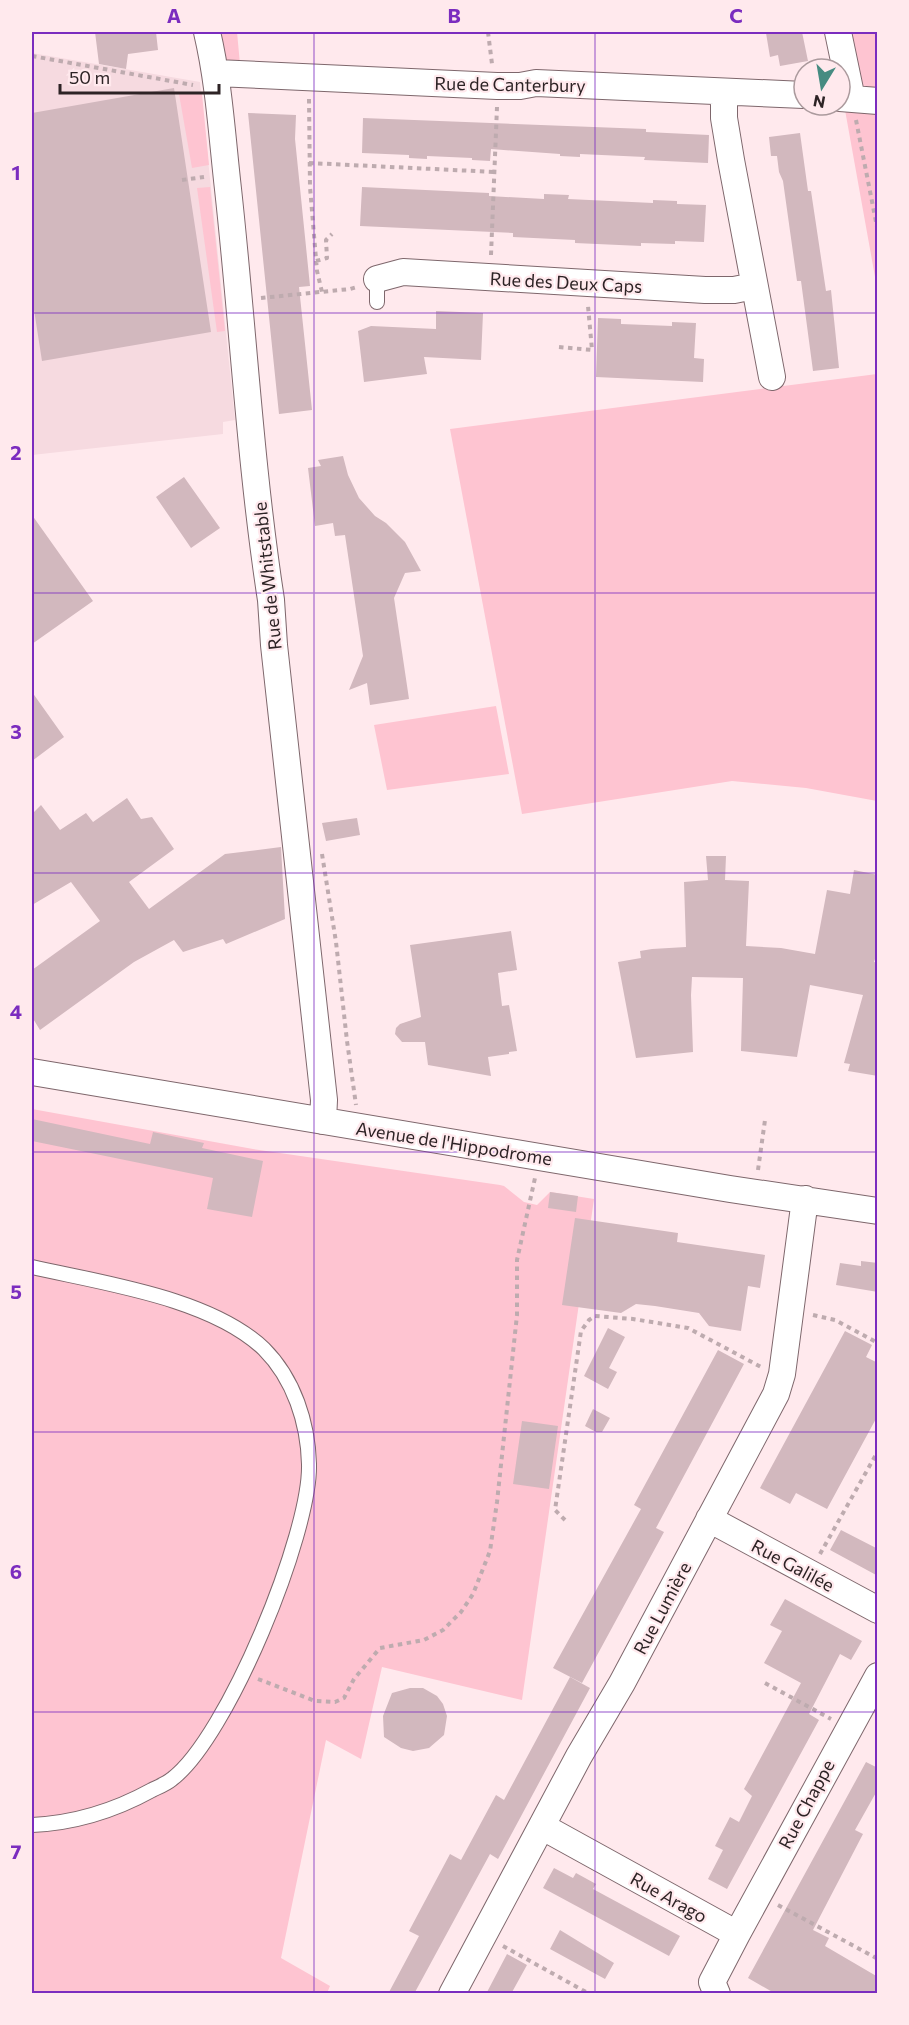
<svg xmlns="http://www.w3.org/2000/svg" width="909" height="2025" viewBox="0 0 909 2025" font-family="Commissioner,sans-serif">
<style>
.built{fill:#f6dae0}
.green{fill:#fec4d1}
.building{fill:#d2b8be}
.lines{fill:none;stroke-linecap:round;stroke-linejoin:round}
.lane-casing{stroke:#7e676c;stroke-width:16}
.street-casing{stroke:#7e676c;stroke-width:28}
.path{stroke:#beabaf;stroke-width:4;stroke-dasharray:4.5 4.5;stroke-linecap:butt}
.lane{stroke:#fff;stroke-width:14}
.street{stroke:#fff;stroke-width:26}
.grid{fill:none;stroke:#7b2cbf;stroke-width:1.5;stroke-opacity:0.55}
.labels{text-anchor:middle;dominant-baseline:central;stroke-width:4.5;stroke-linejoin:round;paint-order:stroke}
.street-label{font-size:18px;fill:#2d2325;stroke:#ffe9ed}
.neatline{fill:none;stroke:#7b2cbf;stroke-width:2}
.grid-label{font-size:20px;text-anchor:middle;font-weight:bold;fill:#7b2cbf}
</style>
<rect width="100%" height="100%" fill="#ffe9ed"/>
<path class="built" d="M 32,53 L 200,82 L 235,420 L 223,422 L 223,434 L 32,455 Z"/>
<path class="green" d="M 207,32 L 237,32 L 241,75 L 216,73 Z
M 831,32 L 877,32 L 877,288 Z
M 179,94 L 202,94 L 209,165 L 192,168 Z
M 210,187 L 225,331 L 217,332 L 197,188 Z
M 877,374 L 877,801 L 806,788 L 732,781 L 522,814 L 450,429 Z
M 496,706 L 509,774 L 387,790 L 374,725 Z
M 32,1109 L 253,1149 L 500,1185 L 504,1186 L 524,1202 L 537,1205 L 550,1192 L 594,1199 L 522,1700 L 382,1667 L 361,1759 L 326,1740 L 281,1958 L 330,1986 L 327,1993 L 32,1993 Z"/>
<path class="building" d="M 95,32 L 156,32 L 158,50 L 128,54 L 126,69 L 99,64 Z
M 776,32 L 802,32 L 808,61 L 780,66 L 778,55 L 770,57 L 766,33 Z
M 174,88 L 211,332 L 42,361 L 32,297 L 32,113 Z
M 248,113 L 296,115 L 295,139 L 310,286 L 299,287 L 312,410 L 279,414 Z
M 363,118 L 646,129 L 646,132 L 709,135 L 708,163 L 644,160 L 645,157 L 580,154 L 580,157 L 560,156 L 560,154 L 491,149 L 490,161 L 472,160 L 472,158 L 427,156 L 427,159 L 409,158 L 409,155 L 362,153 Z
M 800,133 L 808,191 L 811,191 L 826,291 L 831,290 L 839,368 L 813,371 L 801,281 L 797,281 L 783,181 L 779,172 L 777,156 L 771,156 L 769,137 Z
M 362,187 L 489,193 L 489,196 L 544,199 L 544,194 L 569,195 L 568,199 L 653,203 L 653,200 L 677,201 L 677,204 L 706,205 L 704,242 L 675,241 L 675,244 L 641,243 L 641,246 L 575,243 L 575,240 L 513,237 L 513,233 L 360,226 Z
M 436,311 L 483,313 L 481,360 L 424,357 L 427,374 L 364,382 L 358,331 L 371,326 L 436,329 Z
M 598,318 L 621,319 L 621,324 L 672,326 L 672,322 L 696,323 L 694,358 L 704,359 L 703,382 L 596,377 Z
M 343,456 L 348,475 L 359,498 L 375,516 L 386,523 L 405,542 L 421,571 L 405,573 L 394,598 L 409,699 L 370,705 L 367,683 L 349,690 L 363,656 L 345,535 L 335,536 L 333,523 L 315,526 L 308,468 L 321,466 L 318,460 Z
M 184,477 L 220,528 L 191,548 L 156,497 Z
M 32,515 L 93,601 L 32,644 Z
M 32,692 L 64,737 L 32,761 Z
M 127,798 L 141,819 L 152,817 L 174,849 L 129,882 L 149,909 L 225,854 L 281,847 L 285,919 L 226,944 L 223,939 L 183,952 L 174,940 L 134,962 L 40,1030 L 32,1017 L 32,970 L 100,921 L 71,882 L 32,905 L 32,814 L 41,805 L 60,830 L 86,813 L 93,822 Z
M 357,818 L 360,835 L 326,841 L 322,823 Z
M 706,856 L 726,856 L 725,880 L 749,881 L 746,946 L 781,948 L 815,954 L 827,890 L 850,894 L 854,870 L 878,875 L 878,950 L 874,962 L 878,963 L 878,1076 L 848,1071 L 850,1064 L 844,1063 L 863,995 L 810,985 L 797,1057 L 741,1051 L 743,978 L 692,977 L 691,995 L 693,1052 L 636,1058 L 618,962 L 641,958 L 640,951 L 652,949 L 686,947 L 684,882 L 708,880 Z
M 511,931 L 517,970 L 498,973 L 502,1006 L 509,1005 L 517,1051 L 509,1052 L 509,1054 L 488,1057 L 491,1076 L 428,1065 L 425,1042 L 402,1042 L 395,1034 L 396,1028 L 400,1024 L 421,1017 L 410,945 Z
M 32,1119 L 150,1144 L 153,1132 L 204,1143 L 202,1148 L 263,1161 L 252,1217 L 207,1209 L 213,1178 L 32,1141 Z
M 550,1192 L 578,1196 L 576,1212 L 548,1208 Z
M 575,1218 L 678,1233 L 677,1242 L 765,1255 L 760,1288 L 748,1286 L 741,1331 L 709,1326 L 699,1313 L 655,1306 L 636,1304 L 621,1313 L 562,1305 Z
M 861,1261 L 878,1263 L 878,1292 L 836,1285 L 840,1263 L 861,1266 Z
M 608,1328 L 625,1337 L 609,1368 L 617,1372 L 608,1389 L 584,1376 Z
M 845,1331 L 872,1345 L 866,1357 L 878,1363 L 878,1415 L 827,1509 L 796,1493 L 790,1504 L 760,1488 Z
M 718,1350 L 744,1364 L 656,1528 L 664,1532 L 582,1683 L 553,1668 L 641,1509 L 634,1505 Z
M 593,1409 L 610,1418 L 602,1432 L 596,1432 L 585,1426 Z
M 522,1421 L 558,1426 L 549,1489 L 513,1484 Z
M 841,1530 L 878,1549 L 878,1576 L 830,1550 Z
M 785,1599 L 862,1641 L 851,1660 L 840,1654 L 809,1714 L 819,1720 L 727,1889 L 708,1879 L 723,1850 L 715,1846 L 730,1817 L 739,1822 L 752,1796 L 744,1789 L 801,1683 L 764,1663 L 782,1631 L 770,1625 Z
M 570,1677 L 590,1688 L 498,1859 L 490,1854 L 414,1994 L 388,1994 L 419,1936 L 409,1931 L 450,1854 L 461,1860 L 496,1795 L 504,1800 Z
M 410,1688 L 423,1688 L 437,1696 L 443,1704 L 447,1716 L 444,1735 L 429,1748 L 413,1751 L 401,1748 L 384,1737 L 383,1716 L 392,1693 Z
M 866,1762 L 878,1768 L 878,1789 L 855,1830 L 863,1834 L 813,1930 L 829,1938 L 825,1946 L 878,1977 L 878,1994 L 776,1994 L 748,1978 Z
M 554,1868 L 573,1878 L 576,1873 L 596,1884 L 593,1889 L 680,1936 L 669,1956 L 543,1888 Z
M 560,1930 L 614,1963 L 605,1979 L 550,1949 Z
M 507,1954 L 527,1965 L 511,1994 L 486,1994 Z"/>
<g class="lines">
<defs>
<path id="lane" d="M 377,302 L 377,279
M 32,1267 C 102,1283 211,1298 264,1349 C 294,1379 308,1423 309,1464 C 311,1533 227,1738 172,1779 C 166,1784 158,1787 152,1790 C 114,1811 75,1823 32,1825"/>
<path id="street" d="M 207,32 C 219,83 222,136 228,189 C 243,325 250,464 271,600 L 274,645 L 324,1100 L 323,1121
M 838,32 L 852,99
M 216,73 L 497,86 L 520,86 L 536,83 L 804,95
M 724,92 L 724,118 L 731,160 L 772,377
M 840,98 L 878,101
M 377,279 L 403,272 L 705,290 L 734,290 L 754,286
M 32,1072 L 730,1189 L 878,1211
M 709,1519 L 878,1610
M 543,1827 L 737,1934 L 712,1982 L 717,1994
M 737,1934 L 878,1676
M 452,1994 L 579,1756 L 622,1683 L 776,1394 L 782,1374 L 805,1199"/>
</defs>
<use href="#lane" class="lane-casing"/>
<use href="#street" class="street-casing"/>
<path class="path" d="M 488,32 L 492,64
M 32,56 L 193,85
M 309,99 L 310,187 L 317,271 L 322,292
M 856,120 L 878,232
M 309,163 L 495,172
M 182,180 L 204,177
M 491,255 L 497,107
M 316,261 L 327,258 L 326,240 L 332,234
M 261,298 L 350,289 L 357,287
M 559,347 L 592,350 L 588,306
M 322,854 L 336,942 L 347,1041 L 356,1105
M 758,1170 L 765,1120
M 813,1315 L 835,1320 L 878,1343
M 565,1520 L 555,1510 L 581,1331 L 589,1320 L 595,1316 L 633,1319 L 688,1328 L 761,1367
M 820,1554 L 878,1451
M 258,1679 L 315,1701 L 335,1702 L 344,1698 L 354,1679 L 380,1648 L 424,1640 L 443,1630 L 461,1612 L 473,1594 L 490,1551 L 497,1502 L 517,1315 L 517,1260 L 535,1178
M 765,1683 L 831,1719
M 778,1905 L 878,1959
M 503,1946 L 586,1992"/>
<use href="#lane" class="lane"/>
<use href="#street" class="street"/>
</g>
<path class="grid" d="M 314,32 L 314,1994M 595,32 L 595,1994M 32,313 L 878,313M 32,593 L 878,593M 32,873 L 878,873M 32,1152 L 878,1152M 32,1432 L 878,1432M 32,1712 L 878,1712"/>
<g class="labels">
<g class="street-label">
<text transform="translate(510 84) rotate(1)">Rue de Canterbury</text>
<text transform="translate(566 282) rotate(3)">Rue des Deux Caps</text>
<text transform="translate(267 576) rotate(-96)">Rue de Whitstable</text>
<text transform="translate(454 1143) rotate(9)">Avenue de l'Hippodrome</text>
<text transform="translate(793 1565) rotate(28)">Rue Galilée</text>
<text transform="translate(662 1608) rotate(-62)">Rue Lumière</text>
<text transform="translate(806 1804) rotate(-62)">Rue Chappe</text>
<text transform="translate(669 1897) rotate(29)">Rue Arago</text>
</g>
</g>
<rect width="909" height="2025" fill="none" stroke="#ffe9ed" stroke-width="66"/>
<g transform="translate(822 87) rotate(191)"><circle r="28" fill="#ffe9ed" stroke="#ab9a9d" stroke-width="1.5"/>
<path d="M0-4.5L10 22L0 15L-10 22Z" fill="#468b81"/>
<text y="-9" font-size="16" font-weight="bold" text-anchor="middle" fill="#2d2325">N</text>
</g>
<path d="M60 84v9h159v-9" fill="none" stroke="#2d2325" stroke-width="3"/>
<text x="69" y="84" font-size="18" fill="#2d2325" stroke="#ffe9ed" stroke-width="4.5" paint-order="stroke">50 m</text>
<rect x="33" y="33" width="843" height="1959" class="neatline"/>
<g class="grid-label">
<text x="174" y="23">A</text>
<text x="454" y="23">B</text>
<text x="736" y="23">C</text>
<text x="16" y="180">1</text>
<text x="16" y="460">2</text>
<text x="16" y="739">3</text>
<text x="16" y="1019">4</text>
<text x="16" y="1299">5</text>
<text x="16" y="1579">6</text>
<text x="16" y="1859">7</text>
</g>
</svg>
